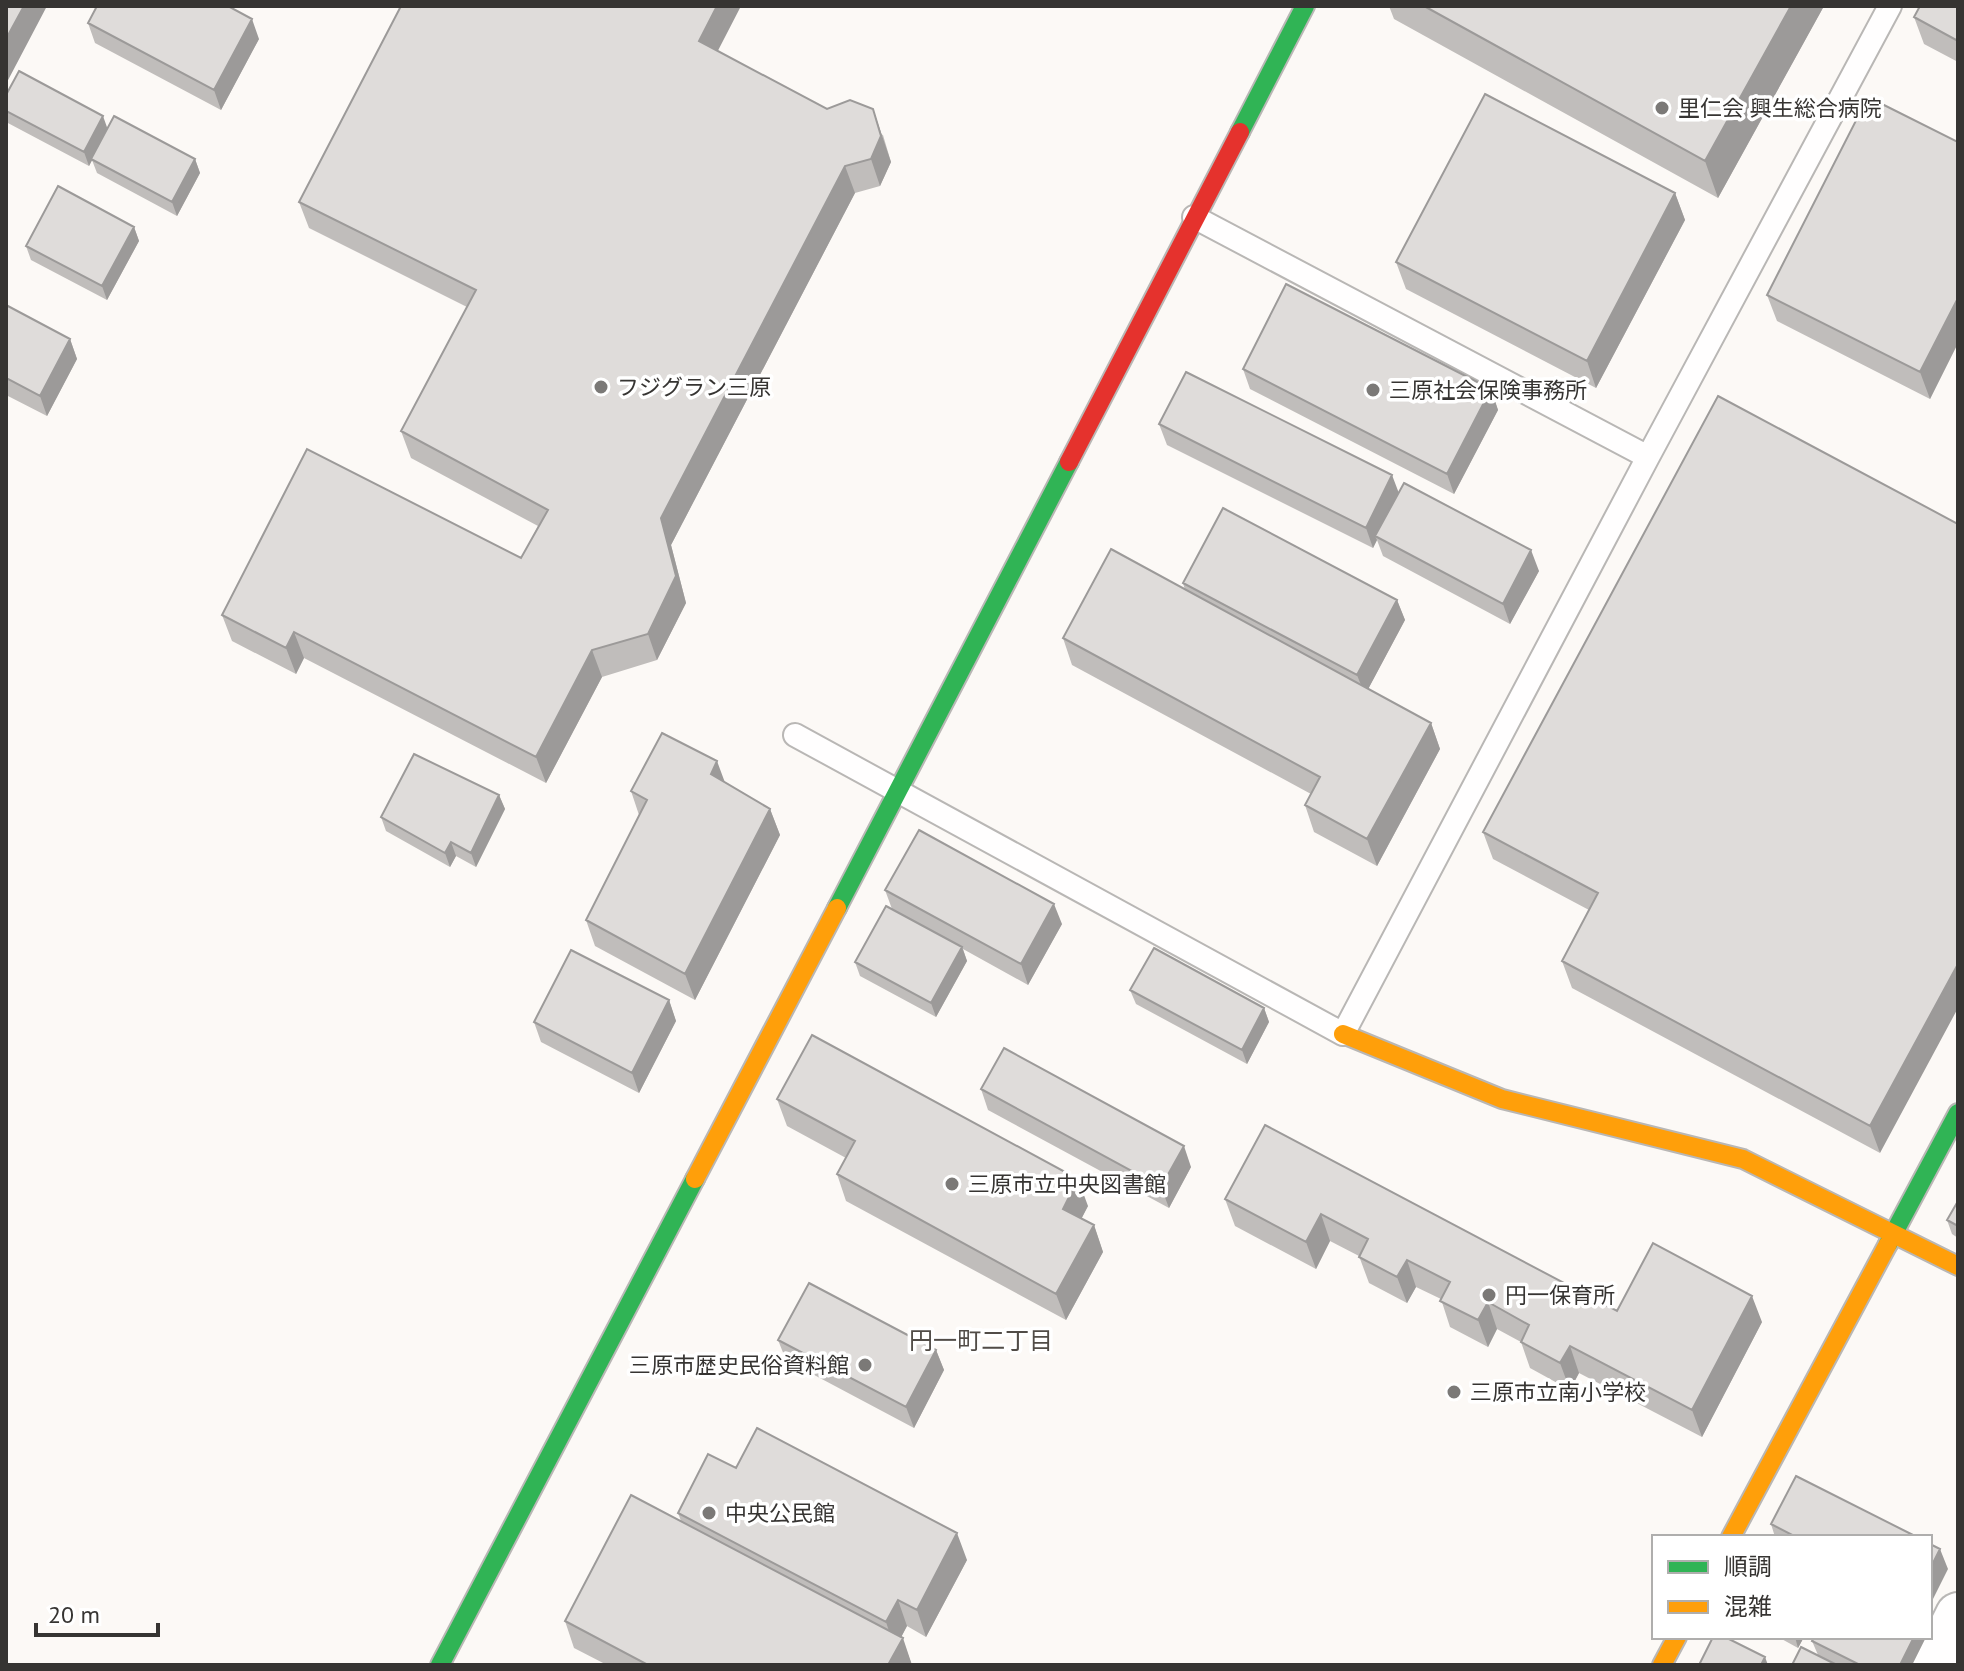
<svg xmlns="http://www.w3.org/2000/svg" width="1964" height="1671" viewBox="0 0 1964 1671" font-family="'PT Sans','Noto Sans JP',sans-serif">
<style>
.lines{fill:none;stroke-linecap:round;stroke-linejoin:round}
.lane-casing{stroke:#b9b7b5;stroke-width:26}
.street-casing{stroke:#b9b7b5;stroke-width:48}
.fast-casing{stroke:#b9b7b5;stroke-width:22}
.slow-casing{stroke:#b9b7b5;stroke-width:22}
.jam-casing{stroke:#b9b7b5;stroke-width:22}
.lane{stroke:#fffefe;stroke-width:22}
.street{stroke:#fffefe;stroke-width:44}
.fast{stroke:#30b455;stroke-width:18}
.slow{stroke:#ff9f0a;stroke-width:18}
.jam{stroke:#e5322d;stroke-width:18}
.wall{fill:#c0bdbb}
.shaded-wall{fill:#9c9a99}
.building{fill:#dfdcda;stroke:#9c9a99;stroke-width:2}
.poi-dot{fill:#7b7977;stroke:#fff;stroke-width:3}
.labels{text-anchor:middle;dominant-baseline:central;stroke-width:7;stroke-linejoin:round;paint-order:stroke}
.poi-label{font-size:22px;fill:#363432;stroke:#fff;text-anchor:start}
.neighbourhood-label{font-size:24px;fill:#514c47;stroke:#fff}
</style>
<rect width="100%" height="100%" fill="#fcf9f6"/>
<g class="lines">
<defs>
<path id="lane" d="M 1194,217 L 1648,457
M 795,735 L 1343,1034 L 1648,457 L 1890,6"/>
<path id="street" d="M 1933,1665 L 1958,1615"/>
<path id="fast" d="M 1240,132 L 1305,6
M 837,908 L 1069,462
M 1888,1244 L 1958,1113
M 440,1665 L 695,1179"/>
<path id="slow" d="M 1343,1034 L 1502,1099 L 1743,1159 L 1958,1266
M 695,1179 L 837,908
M 1731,1537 L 1888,1244
M 1662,1665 L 1677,1637"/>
<path id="jam" d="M 1069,462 L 1240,132"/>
</defs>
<use href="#lane" class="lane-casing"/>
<use href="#street" class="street-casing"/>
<use href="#fast" class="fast-casing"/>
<use href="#slow" class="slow-casing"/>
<use href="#jam" class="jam-casing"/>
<use href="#lane" class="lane"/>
<use href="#street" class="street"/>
<use href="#fast" class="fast"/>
<use href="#slow" class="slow"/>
<use href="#jam" class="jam"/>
</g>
<path class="wall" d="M 1389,6 L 1824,6 L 1718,198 L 1394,19 Z
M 1958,6 L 1958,62 L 1924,44 L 1914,17 Z
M 88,23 L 259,39 L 221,110 L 95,43 Z
M 717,51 L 827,109 L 883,135 L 891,162 L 880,186 L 855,193 L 671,545 L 686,603 L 657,660 L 602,677 L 546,783 L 304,658 L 296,674 L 232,641 L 222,615 L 521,558 L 538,526 L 411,458 L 401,431 L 467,307 L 309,228 L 299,202 Z
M 6,111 L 108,129 L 195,159 L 200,173 L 177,216 L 97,173 L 92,160 L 89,166 L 6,122 Z
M 1958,142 L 1958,343 L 1930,399 L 1777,321 L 1767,295 Z
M 1675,193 L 1685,220 L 1596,388 L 1406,289 L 1396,262 Z
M 134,227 L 139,241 L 107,300 L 31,260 L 26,246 Z
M 6,305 L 70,339 L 77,359 L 47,416 L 6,395 Z
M 1243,369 L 1491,389 L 1498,410 L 1454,494 L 1250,389 Z
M 1718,396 L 1880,1153 L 1572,988 L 1562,961 L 1589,910 L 1493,859 L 1483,832 Z
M 1159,424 L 1399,493 L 1539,571 L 1510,624 L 1383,556 L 1377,540 L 1373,548 L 1167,445 Z
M 1183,583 L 1397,600 L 1405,620 L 1368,689 L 1431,723 L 1440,749 L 1377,866 L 1314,832 L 1305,805 L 1311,794 L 1072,665 L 1063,638 L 1185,590 Z
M 725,782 L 770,809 L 780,835 L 695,1000 L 595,946 L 586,920 L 639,815 L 631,791 Z
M 499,795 L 505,809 L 476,867 L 456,856 L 450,867 L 386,831 L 381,817 Z
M 885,890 L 1062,924 L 1028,985 L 963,949 L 967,961 L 936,1017 L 860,976 L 855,962 L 892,909 Z
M 1130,990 L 1264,1008 L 1269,1022 L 1247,1064 L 1136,1004 Z
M 669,1000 L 676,1021 L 639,1093 L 541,1042 L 534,1022 Z
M 981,1089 L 1191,1167 L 1169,1208 L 988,1110 Z
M 777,1099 L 1088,1206 L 1081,1219 L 1094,1225 L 1103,1252 L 1066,1320 L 846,1201 L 837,1174 L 846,1158 L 787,1126 Z
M 1265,1125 L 1617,1311 L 1762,1322 L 1702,1437 L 1579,1373 L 1570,1390 L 1530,1368 L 1521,1342 L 1497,1329 L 1488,1347 L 1450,1327 L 1441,1299 L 1416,1287 L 1407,1303 L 1369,1283 L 1359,1256 L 1330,1241 L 1316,1269 L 1235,1226 L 1225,1199 Z
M 1958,1201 L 1958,1238 L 1952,1234 L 1947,1220 Z
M 778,1340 L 936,1350 L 944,1370 L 914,1428 L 786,1360 Z
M 736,1468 L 967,1560 L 926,1637 L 907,1626 L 901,1637 L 912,1665 L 607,1665 L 574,1648 L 565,1621 L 681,1521 L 678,1513 Z
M 1771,1524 L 1917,1537 L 1775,1537 Z
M 1778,1637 L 1804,1637 L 1798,1648 Z
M 1814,1637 L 1926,1637 L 1912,1665 L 1838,1665 L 1818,1655 L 1812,1641 Z"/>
<path class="shaded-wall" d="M 24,6 L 47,6 L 6,84 L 6,39 Z
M 717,6 L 741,6 L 709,68 L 699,41 Z
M 1791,6 L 1824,6 L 1718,198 L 1705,161 Z
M 252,19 L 259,39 L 221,110 L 214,90 Z
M 873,109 L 891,162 L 880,186 L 871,159 Z
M 103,116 L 108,130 L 89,166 L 84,152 Z
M 195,159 L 200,173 L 177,216 L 172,202 Z
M 845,166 L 855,193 L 671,545 L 686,603 L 657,660 L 648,634 L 661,518 Z
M 1675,193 L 1685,220 L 1596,388 L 1587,361 Z
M 134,227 L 139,241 L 107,300 L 102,286 Z
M 1958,298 L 1958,343 L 1930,399 L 1920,372 Z
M 70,339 L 77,359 L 47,416 L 40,396 Z
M 1491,389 L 1498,410 L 1454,494 L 1447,474 Z
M 1392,475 L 1400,496 L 1375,536 L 1377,540 L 1373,548 L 1366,528 Z
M 1531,550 L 1539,571 L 1510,624 L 1503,604 Z
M 1397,600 L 1405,620 L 1365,695 L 1357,675 Z
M 294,632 L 304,658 L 296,674 L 286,648 Z
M 592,650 L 602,677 L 546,783 L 536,757 Z
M 1431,723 L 1440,749 L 1377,866 L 1367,839 Z
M 717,761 L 727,788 L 711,774 Z
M 499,795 L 505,809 L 476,867 L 471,853 Z
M 770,809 L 780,835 L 695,1000 L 685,974 Z
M 451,842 L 456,856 L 450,867 L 445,853 Z
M 1054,904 L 1062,924 L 1028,985 L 1021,964 Z
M 962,947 L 967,961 L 936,1017 L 931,1003 Z
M 1958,964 L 1958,1008 L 1880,1153 L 1870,1126 Z
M 669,1000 L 676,1021 L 639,1093 L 632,1073 Z
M 1264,1008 L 1269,1022 L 1247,1064 L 1242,1050 Z
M 1184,1146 L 1191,1167 L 1169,1208 L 1161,1187 Z
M 1078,1179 L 1088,1206 L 1073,1235 L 1063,1209 Z
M 1321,1214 L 1330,1241 L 1316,1269 L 1306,1242 Z
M 1094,1225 L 1103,1252 L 1066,1320 L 1056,1294 Z
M 1407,1260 L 1416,1287 L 1407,1303 L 1397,1277 Z
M 1752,1296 L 1762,1322 L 1702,1437 L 1692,1410 Z
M 1488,1302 L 1497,1329 L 1488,1347 L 1478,1320 Z
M 1570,1346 L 1579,1373 L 1570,1390 L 1560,1363 Z
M 936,1350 L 944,1370 L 914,1428 L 906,1407 Z
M 957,1533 L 967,1560 L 926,1637 L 917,1610 Z
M 1940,1549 L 1948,1569 L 1932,1601 L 1930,1596 L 1930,1569 Z
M 898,1600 L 907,1626 L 895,1649 L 886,1622 Z
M 1795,1637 L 1804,1637 L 1798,1648 Z
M 1914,1637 L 1926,1637 L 1912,1665 L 1900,1665 Z
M 903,1638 L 912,1665 L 888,1665 Z
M 1765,1657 L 1768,1665 L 1761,1665 Z"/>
<path class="building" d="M 6,6 L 24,6 L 6,39 Z
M 97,6 L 228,6 L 252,19 L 214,90 L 88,23 Z
M 401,6 L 717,6 L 699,41 L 827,109 L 850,100 L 873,109 L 881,136 L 871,159 L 845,166 L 661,518 L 676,576 L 648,634 L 592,650 L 536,757 L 294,632 L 286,648 L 222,615 L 307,449 L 521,558 L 548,510 L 401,431 L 476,290 L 299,202 Z
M 1424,6 L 1791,6 L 1705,161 Z
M 1920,6 L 1958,6 L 1958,41 L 1914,17 Z
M 19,71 L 103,116 L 84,152 L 6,111 L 6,95 Z
M 1485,94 L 1675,193 L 1587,361 L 1396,262 Z
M 1868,97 L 1958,142 L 1958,298 L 1920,372 L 1767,295 Z
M 114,116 L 195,159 L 172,202 L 91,159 Z
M 58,186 L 134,227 L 102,286 L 26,246 Z
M 1286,284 L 1491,389 L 1447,474 L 1243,369 Z
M 6,305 L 70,339 L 40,396 L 6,378 Z
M 1186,372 L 1392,475 L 1366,528 L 1159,424 Z
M 1718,396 L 1958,524 L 1958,964 L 1870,1126 L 1562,961 L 1598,893 L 1483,832 Z
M 1404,483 L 1531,550 L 1503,604 L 1375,536 Z
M 1223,508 L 1397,600 L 1357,675 L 1183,583 Z
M 1111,549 L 1431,723 L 1367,839 L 1305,805 L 1320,777 L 1063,638 Z
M 662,733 L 717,761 L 711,774 L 770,809 L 685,974 L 586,920 L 647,800 L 631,791 Z
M 414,754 L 499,795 L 471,853 L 451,842 L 445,853 L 381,817 Z
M 919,830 L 1054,904 L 1021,964 L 885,890 Z
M 886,906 L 962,947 L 931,1003 L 855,962 Z
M 1154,948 L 1264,1008 L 1242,1050 L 1130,990 Z
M 571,950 L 669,1000 L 632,1073 L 534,1022 Z
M 812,1035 L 1078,1179 L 1063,1209 L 1094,1225 L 1056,1294 L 837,1174 L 855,1141 L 777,1099 Z
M 1004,1048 L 1184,1146 L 1161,1187 L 981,1089 Z
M 1265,1125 L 1617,1311 L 1653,1243 L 1752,1296 L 1692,1410 L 1570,1346 L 1560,1363 L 1521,1342 L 1529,1325 L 1488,1302 L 1478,1320 L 1440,1301 L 1450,1282 L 1407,1260 L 1397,1277 L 1359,1257 L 1368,1239 L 1321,1214 L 1306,1242 L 1225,1199 Z
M 1958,1201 L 1958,1226 L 1947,1220 Z
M 809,1283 L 936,1350 L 906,1407 L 778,1340 Z
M 757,1428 L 957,1533 L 917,1610 L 898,1600 L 886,1622 L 678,1513 L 708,1454 L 736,1468 Z
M 1796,1476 L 1917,1537 L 1796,1537 L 1771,1524 Z
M 631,1495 L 903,1638 L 888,1665 L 648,1665 L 565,1621 Z
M 1930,1544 L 1940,1549 L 1930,1569 Z
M 1713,1637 L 1725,1637 L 1765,1657 L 1761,1665 L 1699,1665 Z
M 1814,1637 L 1914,1637 L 1900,1665 L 1860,1665 L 1812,1641 Z
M 1801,1647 L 1837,1665 L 1792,1665 Z"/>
<g class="poi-dot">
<circle cx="1662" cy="108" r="8"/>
<circle cx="601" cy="387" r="8"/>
<circle cx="1373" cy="390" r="8"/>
<circle cx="952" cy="1184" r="8"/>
<circle cx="1489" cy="1295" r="8"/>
<circle cx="865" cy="1365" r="8"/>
<circle cx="1454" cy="1392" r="8"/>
<circle cx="709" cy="1513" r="8"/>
</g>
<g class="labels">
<g class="poi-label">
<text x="1678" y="108">里仁会 興生総合病院</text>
<text x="617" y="387">フジグラン三原</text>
<text x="1389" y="390">三原社会保険事務所</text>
<text x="968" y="1184">三原市立中央図書館</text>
<text x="1505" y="1295">円一保育所</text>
<text x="849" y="1365" text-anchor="end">三原市歴史民俗資料館</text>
<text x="1470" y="1392">三原市立南小学校</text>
<text x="725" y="1513">中央公民館</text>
</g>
<g class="neighbourhood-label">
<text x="981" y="1340">円一町二丁目</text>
</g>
</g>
<rect width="1964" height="1671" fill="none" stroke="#363432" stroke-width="16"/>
<rect x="1652" y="1535" width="280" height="104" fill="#ffffff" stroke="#afaead" stroke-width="2"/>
<rect x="1668" y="1561" width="40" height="12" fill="#30b455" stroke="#afaead" stroke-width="2"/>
<text x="1724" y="1575" font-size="24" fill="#363432">順調</text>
<rect x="1668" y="1601" width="40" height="12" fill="#ff9f0a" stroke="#afaead" stroke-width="2"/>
<text x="1724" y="1615" font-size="24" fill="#363432">混雑</text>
<path d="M36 1623v12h122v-12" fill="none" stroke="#363432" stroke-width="4"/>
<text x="48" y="1623" font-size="24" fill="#363432" stroke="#ffffff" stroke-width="6" paint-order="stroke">20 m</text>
</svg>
